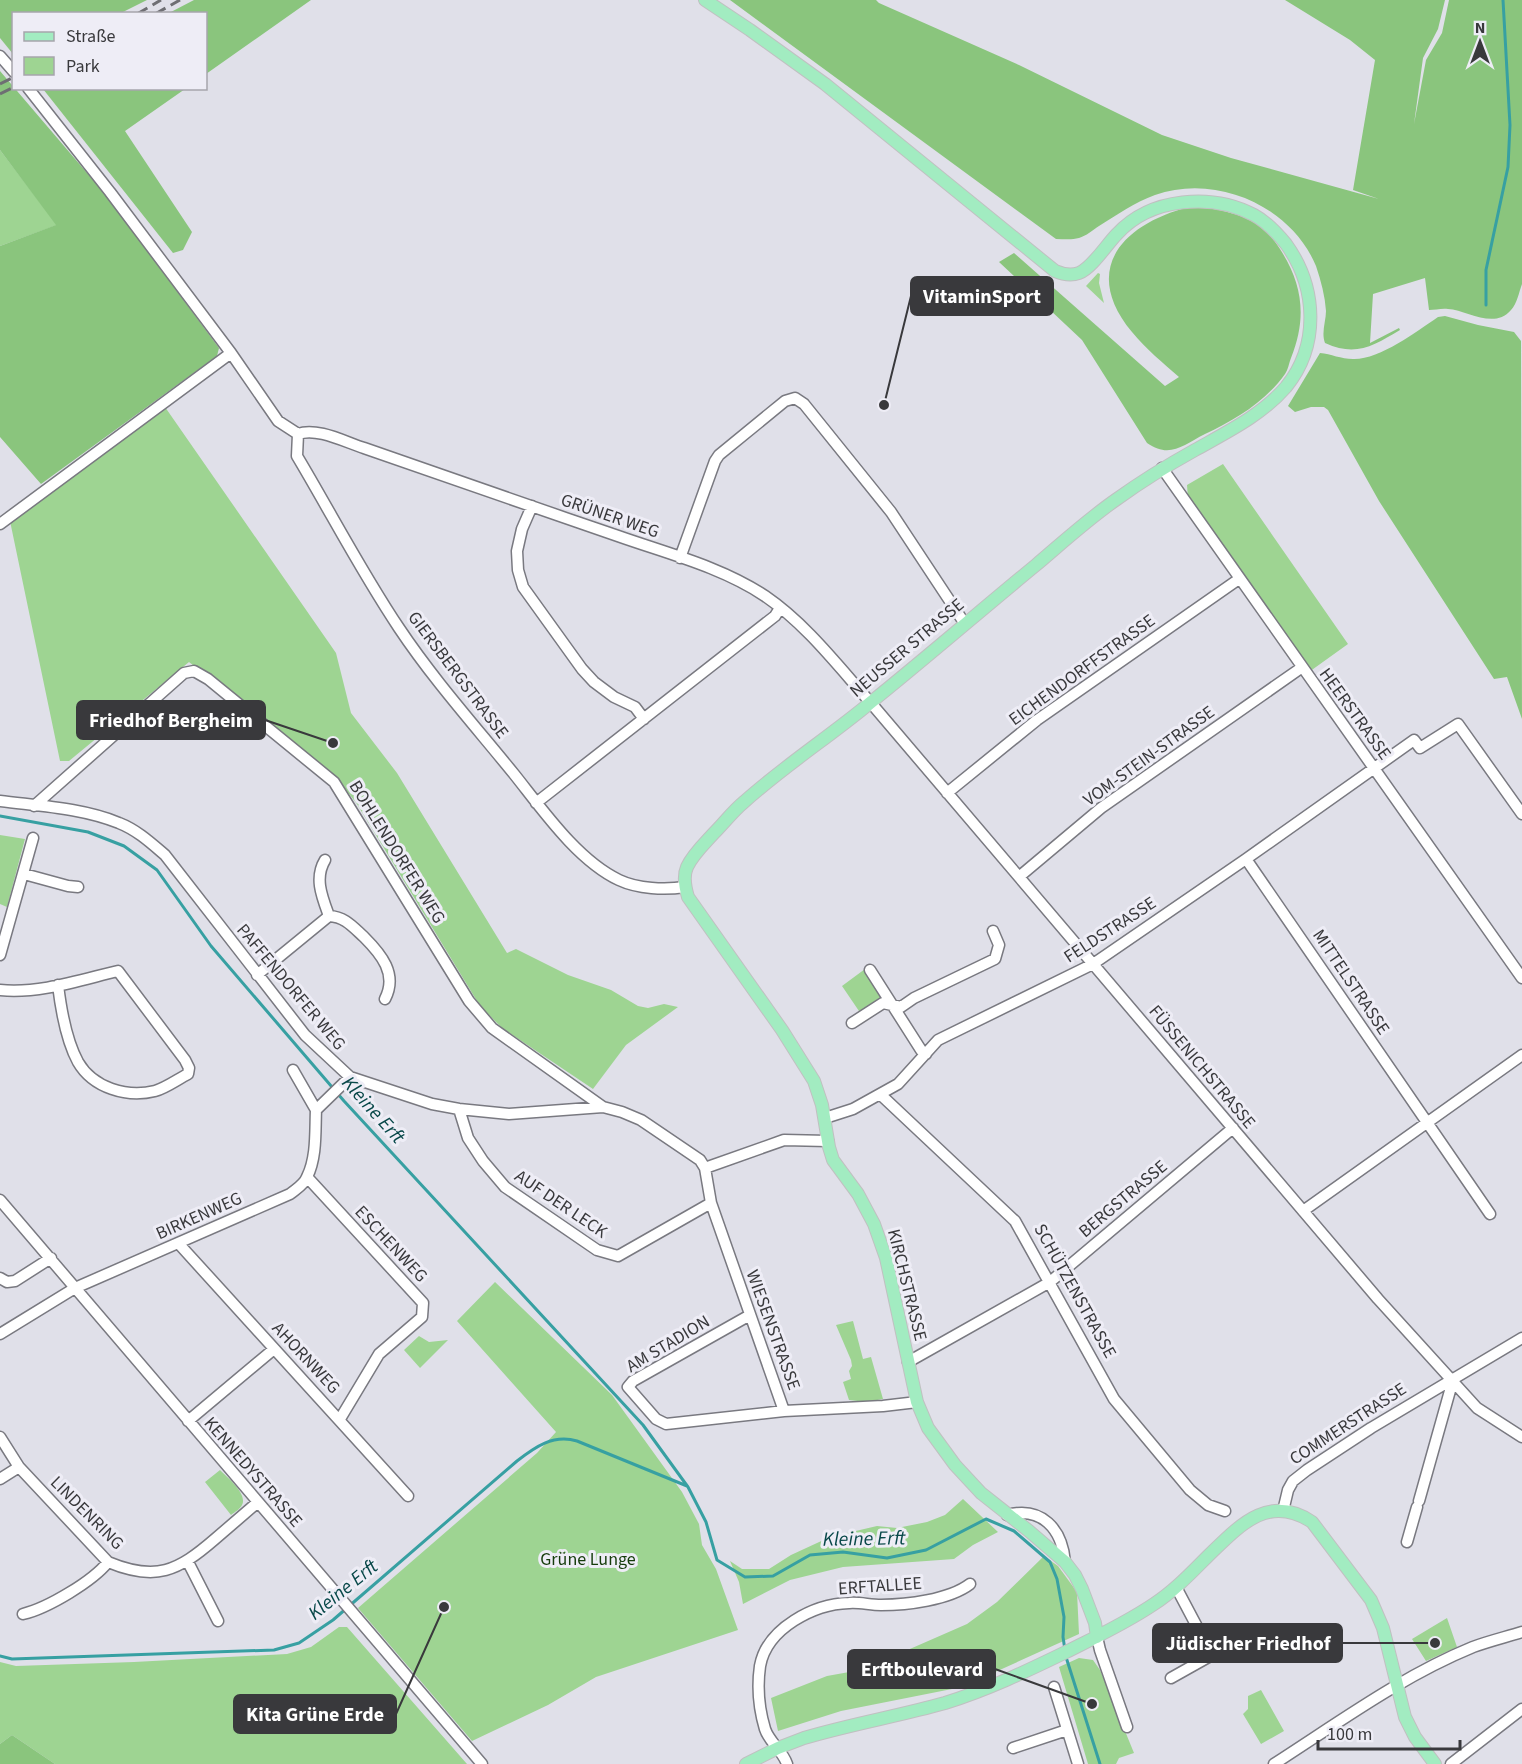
<svg xmlns="http://www.w3.org/2000/svg" width="1522" height="1764" viewBox="0 0 1522 1764" font-family="'Source Sans 3',sans-serif">
<style>
.green{fill:#9ed492}
.forest{fill:#8ac57d}
.lines{fill:none;stroke-linecap:round;stroke-linejoin:round}
.stream{stroke:#37a0a2;stroke-width:3}
.minor-casing{stroke:#797980;stroke-width:13}
.major-casing{stroke:#c0c0c1;stroke-width:14}
.minor{stroke:#fff;stroke-width:10}
.major{stroke:#a2ecc1;stroke-width:12}
.rail{stroke:#6e6e73;stroke-width:3;stroke-dasharray:12 6;stroke-linecap:butt}
.labels{text-anchor:middle;dominant-baseline:central;stroke-width:6;stroke-linejoin:round;paint-order:stroke}
.street-label{font-size:18px;fill:#39393c;stroke:#eeedf6}
.park-label{font-size:18px;fill:#153c0b;stroke:#eeedf6}
.water-label{font-size:20px;font-style:italic;fill:#084849;stroke:#eeedf6}
.leader{fill:none;stroke:#39393c;stroke-width:2}
.callout-dot{fill:#39393c;stroke:#eeedf6;stroke-width:2}
.callout{fill:#39393c;stroke:#39393c;stroke-width:2}
.callout-label{font-size:20px;text-anchor:middle;font-weight:bold;fill:#fff}
</style>
<rect width="100%" height="100%" fill="#e0e0e9"/>
<path class="green" d="M 0,150 L 57,225 L 0,246 Z
M 1098,273 L 1100,274 L 1099,283 L 1104,303 L 1086,286 Z
M 165,407 L 336,653 L 351,713 L 397,773 L 507,953 L 516,949 L 568,975 L 611,990 L 638,1006 L 648,1008 L 664,1004 L 678,1007 L 626,1045 L 593,1089 L 502,1028 L 480,1006 L 357,804 L 342,785 L 189,662 L 69,761 L 60,761 L 10,521 Z
M 1223,464 L 1348,644 L 1309,672 L 1188,499 L 1187,485 Z
M 0,835 L 25,839 L 7,907 L 0,904 Z
M 865,969 L 883,996 L 882,999 L 861,1014 L 842,986 Z
M 495,1282 L 612,1395 L 682,1492 L 699,1524 L 702,1545 L 716,1569 L 738,1630 L 596,1677 L 548,1705 L 472,1741 L 358,1608 L 537,1453 L 556,1432 L 457,1321 Z
M 853,1321 L 863,1359 L 871,1357 L 883,1399 L 866,1402 L 849,1400 L 843,1382 L 851,1379 L 849,1371 L 852,1366 L 851,1360 L 836,1325 Z
M 419,1336 L 429,1342 L 448,1340 L 420,1368 L 404,1350 Z
M 220,1470 C 227,1477 248,1494 242,1505 C 240,1509 235,1512 231,1515 L 205,1482 Z
M 963,1499 L 998,1532 L 973,1545 L 954,1559 L 843,1567 L 790,1580 L 743,1604 L 739,1582 L 730,1561 L 742,1569 L 769,1569 L 791,1555 L 830,1537 L 877,1526 L 897,1528 L 927,1522 L 945,1515 Z
M 1044,1556 L 1058,1566 L 1077,1592 L 1079,1634 L 962,1687 L 841,1711 L 778,1731 L 771,1698 L 827,1676 L 877,1667 L 903,1652 L 967,1624 L 997,1602 Z
M 1447,1618 L 1457,1647 L 1426,1661 L 1412,1639 Z
M 339,1627 L 347,1627 L 467,1764 L 55,1764 L 12,1735 L 0,1744 L 0,1662 L 16,1666 L 134,1662 L 287,1654 L 311,1647 Z
M 1079,1658 L 1093,1660 L 1100,1670 L 1134,1753 L 1119,1758 L 1116,1764 L 1088,1764 L 1059,1667 Z
M 1261,1690 L 1284,1731 L 1261,1744 L 1243,1714 L 1248,1709 L 1248,1696 Z"/>
<path class="forest" d="M 0,0 L 147,0 L 121,13 L 14,14 L 13,54 L 0,38 Z
M 194,0 L 311,0 L 206,74 L 206,14 L 169,13 Z
M 730,0 L 876,0 L 879,3 L 1019,65 L 1162,135 L 1231,158 L 1379,199 L 1353,190 L 1375,60 L 1350,40 L 1285,0 L 1445,0 L 1438,29 L 1423,58 L 1414,124 L 1426,60 L 1442,33 L 1449,0 L 1522,0 L 1522,284 C 1519,292 1517,304 1511,310 C 1494,330 1467,310 1448,309 C 1442,308 1435,310 1429,310 L 1425,278 L 1373,294 L 1370,343 L 1399,328 L 1400,330 C 1373,346 1356,357 1325,343 C 1321,333 1326,321 1326,311 C 1325,296 1321,281 1316,266 C 1291,206 1216,173 1155,195 C 1135,202 1117,215 1099,226 C 1093,230 1086,236 1079,238 C 1072,240 1064,239 1056,239 Z
M 0,71 L 105,194 L 219,348 L 217,356 L 41,484 L 0,437 L 0,246 L 56,225 L 0,150 Z
M 43,89 L 185,89 L 125,131 L 192,232 L 183,250 L 173,253 Z
M 1189,207 C 1215,208 1240,212 1263,228 C 1269,233 1275,242 1280,249 C 1303,285 1307,318 1291,358 C 1289,363 1288,370 1285,374 C 1265,402 1235,420 1205,434 C 1183,445 1170,459 1147,443 L 1082,340 L 999,262 L 1014,253 L 1165,386 L 1179,377 C 1163,363 1146,349 1132,332 C 1080,269 1123,224 1189,207 Z
M 1445,316 L 1478,325 L 1514,332 L 1521,341 L 1522,719 L 1507,677 L 1494,679 L 1379,501 L 1328,410 L 1324,407 L 1311,407 L 1295,412 L 1288,406 L 1320,353 C 1331,354 1341,359 1353,359 C 1379,360 1416,332 1438,317 Z
M 12,1735 L 55,1764 L 0,1764 L 0,1744 Z"/>
<g class="lines">
<path class="stream" d="M 1486,305 L 1486,270 L 1508,167 L 1510,125 L 1503,0
M 0,816 L 88,832 L 124,846 L 157,870 L 211,946 L 344,1101 L 643,1425 L 688,1487 L 706,1522 L 717,1560 L 745,1577 L 773,1576 L 810,1555 L 843,1552 L 887,1558 L 926,1550 L 986,1519 L 1014,1531 L 1050,1562 L 1057,1579 L 1064,1617 L 1063,1637 L 1065,1650
M 0,1656 L 12,1659 L 274,1650 L 299,1643 L 333,1620 L 517,1461 C 535,1447 553,1434 577,1441 L 687,1486
M 1066,1657 L 1100,1764"/>
<defs>
<path id="minor" d="M 0,56 L 14,72
M 28,88 L 110,192 L 231,353 L 278,421 L 298,434
M 298,434 C 317,427 345,442 364,448 C 448,477 533,507 618,536 C 666,553 722,567 765,596 C 806,624 838,666 871,703 L 1378,1299 L 1477,1408 L 1522,1437
M 298,434 L 297,456 C 331,513 362,573 399,628 C 433,679 475,726 514,774 C 542,809 577,860 619,880 C 638,889 665,890 685,887
M 1162,468 L 1522,978
M 532,506 L 522,529 L 517,551 L 518,570 L 523,587 L 582,669 L 594,682 L 614,697 L 635,707 L 644,719
M 0,524 L 231,353
M 680,558 L 715,461 L 719,455 L 785,401 L 795,398 L 804,404 L 891,512 L 965,624
M 947,793 L 1037,720 L 1239,579
M 0,801 C 39,806 83,808 119,823 C 137,830 151,843 165,855 L 305,1035 L 350,1077 L 432,1104 L 459,1109 L 509,1114 L 603,1107 L 622,1112 L 641,1120 L 700,1160 L 705,1168 L 711,1203 L 784,1411
M 536,803 L 775,616 L 780,608
M 34,806 L 184,673 L 194,671 L 208,679 L 334,782 L 469,1001 L 492,1028 L 603,1107
M 1246,859 L 1490,1214
M 24,874 L 68,886 L 78,887
M 1020,876 L 1101,808 L 1301,668
M 329,916 C 345,917 352,926 364,937 C 381,954 398,974 385,999
M 0,955 L 33,838
M 870,970 L 921,1050 L 926,1054
M 257,975 L 329,916 C 322,897 314,878 325,860
M 0,990 C 39,994 80,980 118,971 L 185,1060 L 189,1068 L 188,1074 C 178,1079 166,1088 155,1091 C 127,1098 93,1088 78,1062 C 66,1040 61,1010 58,985
M 852,1023 L 883,1003 L 901,1007 L 914,998 L 995,959 L 999,945 L 993,931
M 293,1070 L 316,1110
M 881,1095 L 1015,1221 L 1114,1399 L 1190,1490 L 1208,1505 L 1225,1511
M 459,1109 L 468,1138 L 483,1161 L 505,1187 L 597,1250 L 618,1256 L 711,1203
M 825,1118 L 853,1109 L 898,1084 L 938,1040 L 1093,964 L 1246,859 L 1414,740 L 1420,748 L 1458,724 L 1522,814
M 705,1168 L 784,1140 L 828,1141
M 307,1177 L 423,1303 L 422,1317 L 379,1354 L 340,1419
M 0,1200 L 482,1764
M 1303,1211 L 1522,1055
M 179,1244 L 408,1496
M 0,1278 L 7,1282 L 15,1281 L 51,1258
M 750,1315 L 633,1381 L 628,1387 L 656,1419 L 666,1424 L 784,1411 L 883,1406 L 917,1402
M 0,1334 L 75,1288 L 290,1194 C 296,1189 304,1185 307,1177 C 317,1157 315,1131 316,1110 L 350,1077
M 908,1362 L 1050,1282 L 1233,1128
M 188,1421 L 274,1349
M 0,1437 L 19,1467 L 108,1562 C 156,1582 178,1571 215,1539 C 229,1527 244,1514 258,1502
M 0,1479 L 19,1467
M 1419,1501 L 1453,1380
M 1283,1511 L 1288,1490 L 1293,1481 L 1307,1470 L 1371,1428 L 1522,1338
M 1007,1515 C 1042,1506 1062,1529 1065,1562
M 1407,1542 L 1417,1507
M 188,1562 L 218,1621
M 23,1614 C 48,1608 93,1581 108,1562
M 1097,1637 L 1100,1650 L 1127,1727
M 1171,1678 L 1212,1655 L 1176,1587
M 1054,1687 L 1078,1764
M 1013,1748 L 1067,1730
M 787,1764 C 783,1751 769,1742 765,1729 C 759,1709 757,1687 760,1666 C 767,1628 814,1604 849,1603 C 859,1602 870,1605 881,1605 C 906,1605 949,1600 970,1584
M 1274,1764 C 1338,1723 1402,1676 1473,1647 C 1489,1641 1506,1637 1522,1632
M 1451,1764 L 1522,1709"/>
<path id="major" d="M 705,0 L 750,30 L 825,84 L 1055,271 C 1062,274 1071,276 1079,273 C 1092,268 1107,244 1117,234 C 1151,197 1212,193 1254,215 C 1267,222 1277,233 1286,244 C 1317,287 1320,345 1286,387 C 1262,415 1227,432 1195,450 C 1168,465 1142,481 1117,499 C 1088,519 1062,543 1036,565 C 980,611 926,658 870,703 C 829,737 784,766 744,802 C 733,811 724,823 714,833 C 705,843 693,854 687,867 C 683,876 685,887 688,897 L 782,1030 L 814,1081 L 822,1105 L 829,1147 L 833,1160 L 858,1194 L 874,1224 L 886,1258 L 917,1402 L 928,1428 L 955,1465 L 981,1493 L 1029,1531 L 1065,1562 L 1075,1575 L 1082,1589 L 1095,1623 L 1097,1637
M 746,1764 L 778,1748 L 804,1738 C 851,1724 899,1716 945,1703 C 987,1690 1027,1671 1066,1652 C 1096,1637 1126,1623 1154,1604 C 1174,1591 1191,1573 1208,1556 C 1239,1526 1268,1493 1312,1522 L 1371,1600 L 1383,1628 L 1405,1717 L 1415,1737 L 1435,1764"/>
</defs>
<use href="#minor" class="minor-casing"/>
<use href="#major" class="major-casing"/>
<use href="#minor" class="minor"/>
<use href="#major" class="major"/>
<path class="rail" d="M 137,14 L 161,0
M 155,14 L 180,0
M 0,84 L 14,77
M 0,94 L 14,87"/>
</g>
<g class="labels">
<g class="street-label">
<text transform="translate(610 516) rotate(19)">GRÜNER WEG</text>
<text transform="translate(907 648) rotate(-40)">NEUSSER STRASSE</text>
<text transform="translate(1082 670) rotate(-36)">EICHENDORFFSTRASSE</text>
<text transform="translate(458 675) rotate(53)">GIERSBERGSTRASSE</text>
<text transform="translate(1355 714) rotate(54)">HEERSTRASSE</text>
<text transform="translate(1149 756) rotate(-36)">VOM-STEIN-STRASSE</text>
<text transform="translate(397 852) rotate(58)">BOHLENDORFER WEG</text>
<text transform="translate(1110 930) rotate(-33)">FELDSTRASSE</text>
<text transform="translate(1351 982) rotate(56)">MITTELSTRASSE</text>
<text transform="translate(291 987) rotate(50)">PAFFENDORFER WEG</text>
<text transform="translate(1202 1067) rotate(50)">FÜSSENICHSTRASSE</text>
<text transform="translate(1123 1199) rotate(-40)">BERGSTRASSE</text>
<text transform="translate(561 1204) rotate(34)">AUF DER LECK</text>
<text transform="translate(199 1216) rotate(-24)">BIRKENWEG</text>
<text transform="translate(391 1244) rotate(47)">ESCHENWEG</text>
<text transform="translate(907 1285) rotate(76)">KIRCHSTRASSE</text>
<text transform="translate(1075 1291) rotate(61)">SCHÜTZENSTRASSE</text>
<text transform="translate(773 1330) rotate(70)">WIESENSTRASSE</text>
<text transform="translate(668 1344) rotate(-31)">AM STADION</text>
<text transform="translate(306 1358) rotate(47)">AHORNWEG</text>
<text transform="translate(1348 1424) rotate(-33)">COMMERSTRASSE</text>
<text transform="translate(253 1472) rotate(49)">KENNEDYSTRASSE</text>
<text transform="translate(87 1513) rotate(45)">LINDENRING</text>
<text transform="translate(880 1586) rotate(-4)">ERFTALLEE</text>
</g>
<g class="park-label">
<text x="588" y="1559">Grüne Lunge</text>
</g>
<g class="water-label">
<text transform="translate(373 1110) rotate(48)">Kleine Erft</text>
<text transform="translate(864 1539) rotate(-1)">Kleine Erft</text>
<text transform="translate(343 1590) rotate(-39)">Kleine Erft</text>
</g>
</g>
<path class="leader" d="M884 405L911 296M333 743L265 720M1435 1643L1342 1643M1092 1704L995 1669M444 1607L396 1714"/>
<g class="callout-dot">
<circle cx="884" cy="405" r="6"/>
<circle cx="333" cy="743" r="6"/>
<circle cx="1435" cy="1643" r="6"/>
<circle cx="1092" cy="1704" r="6"/>
<circle cx="444" cy="1607" r="6"/>
</g>
<g class="callout">
<rect x="911" y="277" width="142" height="38" rx="6"/>
<rect x="77" y="701" width="188" height="38" rx="6"/>
<rect x="1153" y="1624" width="189" height="38" rx="6"/>
<rect x="848" y="1650" width="147" height="38" rx="6"/>
<rect x="234" y="1695" width="162" height="38" rx="6"/>
</g>
<g class="callout-label">
<text x="982" y="303">VitaminSport</text>
<text x="171" y="727">Friedhof Bergheim</text>
<text x="1248" y="1650">Jüdischer Friedhof</text>
<text x="922" y="1676">Erftboulevard</text>
<text x="315" y="1721">Kita Grüne Erde</text>
</g>
<rect x="12" y="12" width="195" height="78" fill="#eeedf6" stroke="#a6a5ac" stroke-width="1.5"/>
<rect x="24" y="32" width="30" height="9" fill="#a2ecc1" stroke="#a6a5ac" stroke-width="1.5"/>
<text x="66" y="42" font-size="18" fill="#39393c">Straße</text>
<rect x="24" y="57" width="30" height="18" fill="#9ed492" stroke="#a6a5ac" stroke-width="1.5"/>
<text x="66" y="72" font-size="18" fill="#39393c">Park</text>
<g transform="translate(1480 42)" stroke="#eeedf6" stroke-width="4.5" paint-order="stroke">
<path d="M0-4.5L10 22L0 15L-10 22Z" fill="#39393c"/>
<text y="-9" font-size="16" font-weight="bold" text-anchor="middle" fill="#39393c">N</text>
</g>
<path d="M1318 1740v9h142v-9" fill="none" stroke="#39393c" stroke-width="3"/>
<text x="1327" y="1740" font-size="18" fill="#39393c" stroke="#eeedf6" stroke-width="4.5" paint-order="stroke">100 m</text>
</svg>
